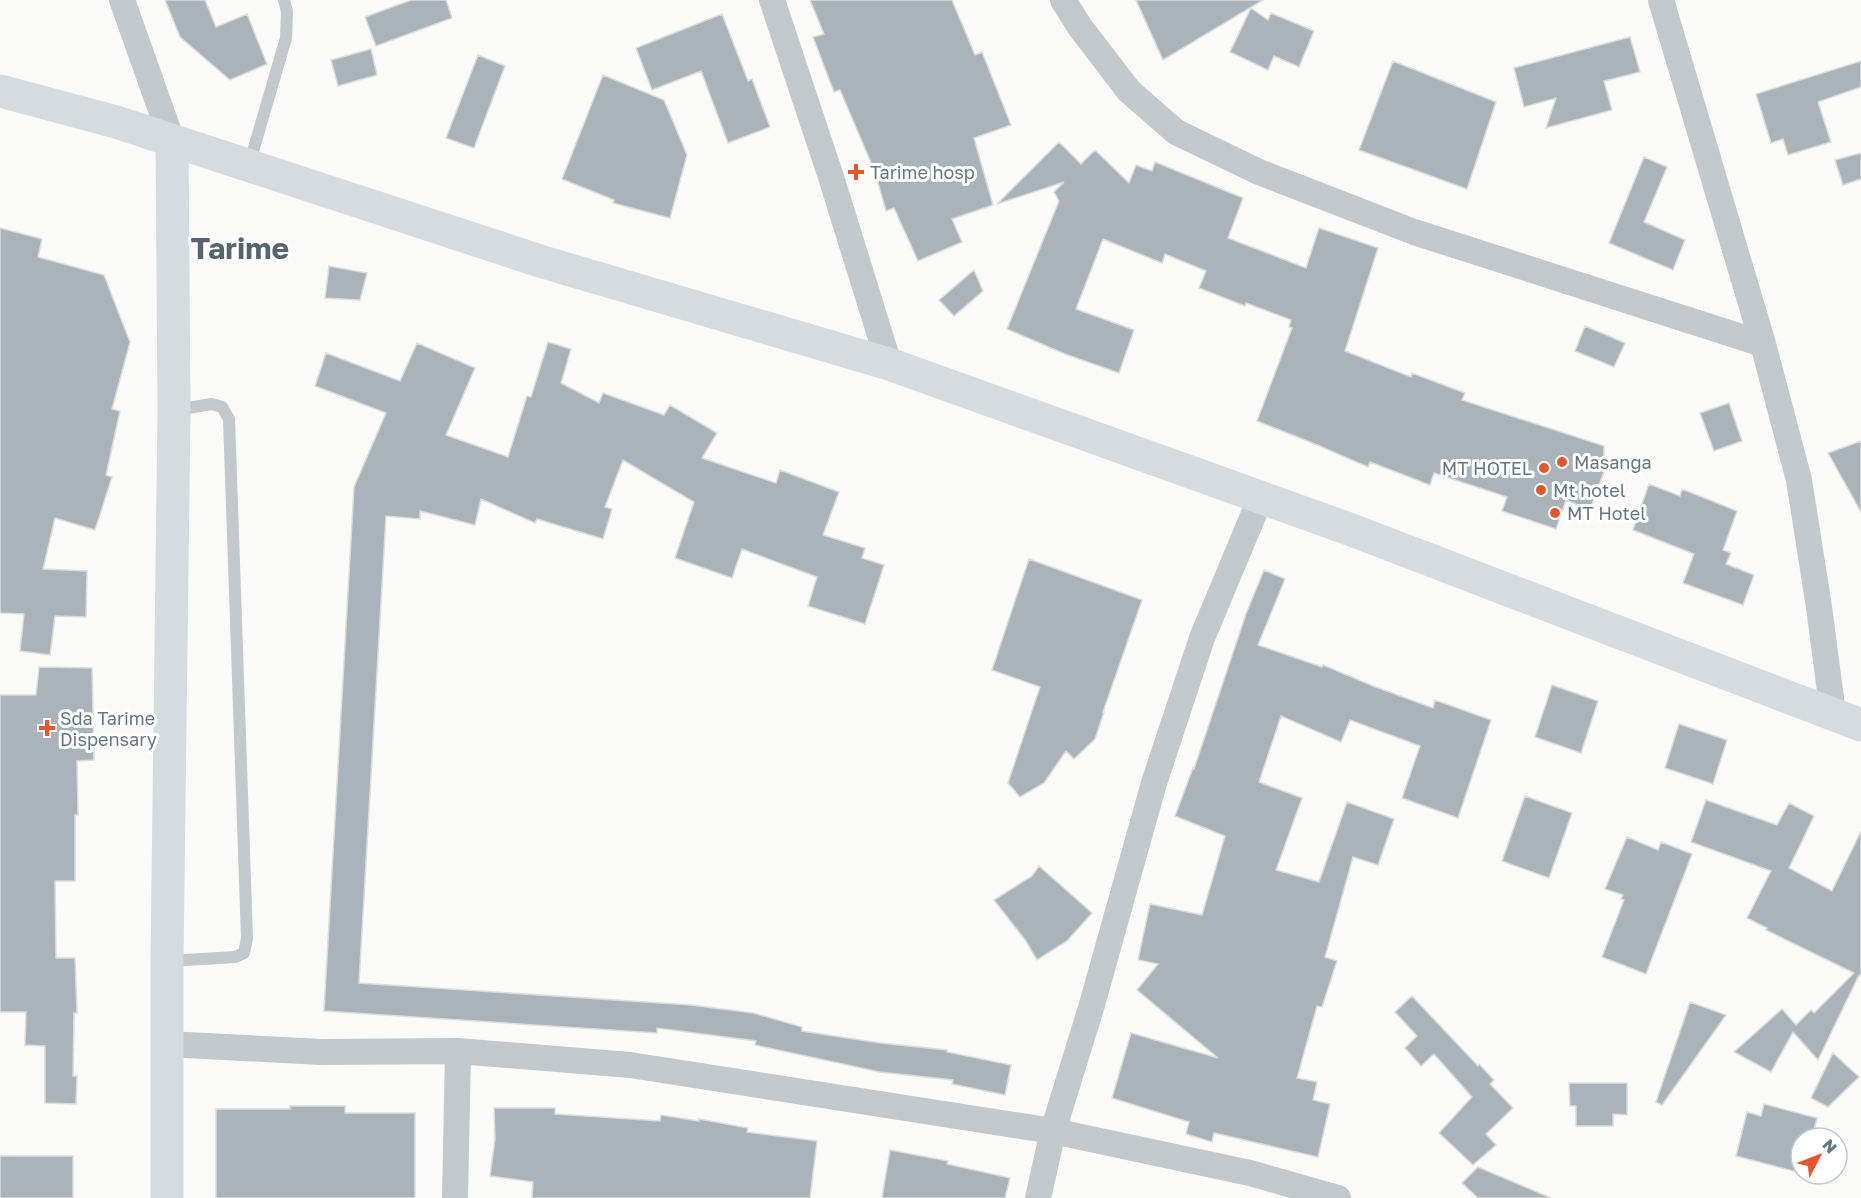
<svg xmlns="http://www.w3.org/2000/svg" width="1861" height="1198" viewBox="0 0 1861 1198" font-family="'Golos Text',sans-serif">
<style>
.building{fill:#aab3b9;stroke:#dcdcda;stroke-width:1.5}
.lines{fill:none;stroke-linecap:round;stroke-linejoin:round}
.lane{stroke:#c3c8cc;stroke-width:12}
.street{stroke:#c3c8cc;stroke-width:26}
.secondary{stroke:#d6dbdf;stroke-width:33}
.poi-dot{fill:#e4572e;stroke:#fff;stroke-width:2}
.labels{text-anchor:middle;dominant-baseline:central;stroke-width:6;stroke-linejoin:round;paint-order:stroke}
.poi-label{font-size:18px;fill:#657683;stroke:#fff;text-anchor:start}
.town-label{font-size:30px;font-weight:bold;fill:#57646e;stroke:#fff}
</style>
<rect width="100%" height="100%" fill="#fafaf8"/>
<path class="building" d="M 165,0 L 205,0 L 216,27 L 247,14 L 267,64 L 230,80 L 180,37 Z
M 411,0 L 446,0 L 452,18 L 376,46 L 365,17 Z
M 810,0 L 952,0 L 975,55 L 982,52 L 1011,125 L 974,138 L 993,205 L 952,219 L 962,242 L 918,261 L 894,208 L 886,211 L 875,172 L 840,90 L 834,92 L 813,37 L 824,34 Z
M 1136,0 L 1263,0 L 1163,60 Z
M 1251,8 L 1268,20 L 1271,13 L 1314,31 L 1299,67 L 1274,56 L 1268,70 L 1230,52 Z
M 722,14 L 748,81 L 752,79 L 770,127 L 728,143 L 701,71 L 652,90 L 636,48 Z
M 1630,37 L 1640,72 L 1604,81 L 1612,110 L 1546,128 L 1556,98 L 1524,107 L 1514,68 Z
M 371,49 L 377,75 L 338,86 L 331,60 Z
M 478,55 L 505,66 L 474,148 L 446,138 Z
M 1393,61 L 1496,102 L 1467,189 L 1359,150 Z
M 1861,61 L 1861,87 L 1818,102 L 1831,142 L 1788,155 L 1783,139 L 1771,143 L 1756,94 Z
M 603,75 L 664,100 L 687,155 L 670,218 L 613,203 L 614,200 L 562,179 Z
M 1059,142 L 1081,164 L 1095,150 L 1129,183 L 1136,165 L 1152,171 L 1155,162 L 1243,198 L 1228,238 L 1306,268 L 1319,228 L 1378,248 L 1345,351 L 1411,377 L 1412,373 L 1465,393 L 1462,400 L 1604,446 L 1604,461 L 1599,463 L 1606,466 L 1590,510 L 1566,500 L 1556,529 L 1502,511 L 1507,497 L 1434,473 L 1430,485 L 1370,462 L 1368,467 L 1315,444 L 1257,421 L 1292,328 L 1289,327 L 1291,320 L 1246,303 L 1245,306 L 1199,288 L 1206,271 L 1165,254 L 1162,263 L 1103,239 L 1076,309 L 1134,330 L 1119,373 L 1065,354 L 1007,329 L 1059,201 L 1054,192 L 1064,182 L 997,204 Z
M 1861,153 L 1861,179 L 1843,185 L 1835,160 Z
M 1644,157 L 1667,167 L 1644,222 L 1685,240 L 1673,270 L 1609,243 Z
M 0,228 L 42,239 L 38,257 L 104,275 L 130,342 L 112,409 L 120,411 L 106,475 L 112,477 L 95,530 L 55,518 L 43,569 L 87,571 L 86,617 L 55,616 L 50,655 L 20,651 L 24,614 L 0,613 Z
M 329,266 L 367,273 L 360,300 L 325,298 Z
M 974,270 L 983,291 L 954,316 L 939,300 Z
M 1585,326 L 1625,343 L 1614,367 L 1575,351 Z
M 548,342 L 571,349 L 561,383 L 599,403 L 603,393 L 664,415 L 670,405 L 717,433 L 702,458 L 776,483 L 780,470 L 839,492 L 823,535 L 865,548 L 862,558 L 884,565 L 865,624 L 808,606 L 817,577 L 742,549 L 732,578 L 675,558 L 694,502 L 623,460 L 605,507 L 612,509 L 603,539 L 537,519 L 535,523 L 481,499 L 475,525 L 420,511 L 420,519 L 386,516 L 359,983 L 691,1005 L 753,1013 L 802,1027 L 802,1031 L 880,1043 L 947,1050 L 947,1052 L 1011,1065 L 1005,1095 L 952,1084 L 953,1080 L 880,1072 L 755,1045 L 756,1041 L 657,1028 L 657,1033 L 324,1011 L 354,487 L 386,413 L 315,386 L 326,353 L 400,381 L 417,343 L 475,368 L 446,435 L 508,457 L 527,396 L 531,397 Z
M 1729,403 L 1742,441 L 1714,451 L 1700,413 Z
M 1861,441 L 1861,512 L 1828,453 Z
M 1649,484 L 1680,496 L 1682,489 L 1737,511 L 1723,550 L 1731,553 L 1726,564 L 1754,575 L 1743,605 L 1683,583 L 1694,554 L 1633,530 Z
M 1029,559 L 1142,600 L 1103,712 L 1104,712 L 1095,739 L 1074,759 L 1066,751 L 1044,783 L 1020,797 L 1008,783 L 1040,687 L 992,670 Z
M 1264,570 L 1285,579 L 1258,645 L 1322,667 L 1323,665 L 1373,686 L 1433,708 L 1435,700 L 1491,720 L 1458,818 L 1402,798 L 1420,746 L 1350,720 L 1341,742 L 1281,716 L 1259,782 L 1302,798 L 1276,870 L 1319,882 L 1347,802 L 1394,819 L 1378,865 L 1353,857 L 1325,957 L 1337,961 L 1322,1007 L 1317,1006 L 1297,1078 L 1317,1082 L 1313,1100 L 1330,1104 L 1318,1157 L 1214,1133 L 1212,1142 L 1186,1134 L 1189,1122 L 1112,1098 L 1131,1033 L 1218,1058 L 1137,990 L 1158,964 L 1138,960 L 1150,904 L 1202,915 L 1225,836 L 1175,816 L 1193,768 L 1194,769 L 1246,614 Z
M 39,667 L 92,668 L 94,760 L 77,761 L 78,815 L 75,815 L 75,881 L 55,881 L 56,958 L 75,958 L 77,1013 L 74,1013 L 73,1076 L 77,1076 L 76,1104 L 45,1103 L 45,1046 L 25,1045 L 26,1012 L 0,1012 L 0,695 L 36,695 Z
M 1552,685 L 1598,701 L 1581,753 L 1535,737 Z
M 1679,724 L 1727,740 L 1713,784 L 1665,768 Z
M 1525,796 L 1572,813 L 1549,878 L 1502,861 Z
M 1706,800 L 1777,825 L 1789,803 L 1814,816 L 1789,868 L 1832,891 L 1861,831 L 1861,976 L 1859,975 L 1818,1060 L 1793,1032 L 1771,1072 L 1734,1052 L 1782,1009 L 1796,1025 L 1811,1010 L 1814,1013 L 1854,973 L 1766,930 L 1767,928 L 1747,918 L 1771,871 L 1691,842 Z
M 1627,837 L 1658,850 L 1661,842 L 1692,854 L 1646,974 L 1602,957 L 1624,900 L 1621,899 L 1623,895 L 1605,889 Z
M 1039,866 L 1092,913 L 1067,941 L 1037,960 L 1026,941 L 994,900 L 1032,876 Z
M 1412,996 L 1478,1066 L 1479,1064 L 1494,1080 L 1490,1084 L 1513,1108 L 1486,1134 L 1496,1145 L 1473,1165 L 1439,1133 L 1472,1097 L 1434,1054 L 1421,1066 L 1405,1048 L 1417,1036 L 1395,1012 Z
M 1690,1002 L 1726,1015 L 1662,1105 L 1656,1102 Z
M 1833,1053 L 1859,1077 L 1828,1107 L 1811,1098 Z
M 1569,1083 L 1627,1083 L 1627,1115 L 1613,1114 L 1613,1126 L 1576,1126 L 1576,1106 L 1570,1106 Z
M 1764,1104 L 1817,1118 L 1812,1138 L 1801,1138 L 1801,1173 L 1736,1156 L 1747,1112 L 1761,1116 Z
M 290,1106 L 345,1106 L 345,1113 L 415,1113 L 415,1198 L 216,1198 L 216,1109 L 290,1109 Z
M 494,1108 L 555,1108 L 555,1114 L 660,1121 L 661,1115 L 699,1121 L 699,1119 L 748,1128 L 747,1132 L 817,1141 L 810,1198 L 532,1198 L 533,1182 L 490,1176 L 495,1139 Z
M 890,1150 L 948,1161 L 947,1164 L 1010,1178 L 1005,1198 L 882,1198 Z
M 0,1156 L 73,1156 L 73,1198 L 0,1198 Z
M 1478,1167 L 1551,1198 L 1478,1198 L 1462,1183 Z"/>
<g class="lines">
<path class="lane" d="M 249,165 L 286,38 L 287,12 L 284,0
M 169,961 L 235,957 L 244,953 L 247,938 L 229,419 L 222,407 L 212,404 L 175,410"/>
<path class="street" d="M 122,0 L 172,141
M 772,0 L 831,177 L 889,364
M 1063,0 L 1080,27 L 1129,91 L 1176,132 L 1259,172 L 1414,232 L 1763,344
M 1661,0 L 1763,344 L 1799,480 L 1819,607 L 1833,714
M 167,1044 L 321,1052 L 458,1051 L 630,1065 L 1053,1131 L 1250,1173 L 1338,1198
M 455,1198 L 458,1051
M 1038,1198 L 1053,1131 L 1091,1008 L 1154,783 L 1202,638 L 1261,497"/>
<path class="secondary" d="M 0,91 L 116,122 L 543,262 L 889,364 L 1349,529 L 1861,725
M 167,1198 L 167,961 L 174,410 L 172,141"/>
</g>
<g class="poi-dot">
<path d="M853 163h6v6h6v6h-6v6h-6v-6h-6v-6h6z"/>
<circle cx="1562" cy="462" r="6"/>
<circle cx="1544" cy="468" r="6"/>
<circle cx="1541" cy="490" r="6"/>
<circle cx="1555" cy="513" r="6"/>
<path d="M44 719h6v6h6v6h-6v6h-6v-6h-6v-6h6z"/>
</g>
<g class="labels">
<g class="poi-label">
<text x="870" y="172">Tarime hosp</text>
<text x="1574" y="462">Masanga</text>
<text x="1532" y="468" text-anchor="end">MT HOTEL</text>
<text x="1553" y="490">Mt hotel</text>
<text x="1567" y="513">MT Hotel</text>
<text x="60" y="718">Sda Tarime<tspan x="60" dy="21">Dispensary</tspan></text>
</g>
<g class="town-label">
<text x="240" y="248">Tarime</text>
</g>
</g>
<g transform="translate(1819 1156) rotate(48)"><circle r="28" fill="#ffffff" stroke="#c1c8cd" stroke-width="1.5"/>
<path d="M0-4.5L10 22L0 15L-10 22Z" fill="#e4572e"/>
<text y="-9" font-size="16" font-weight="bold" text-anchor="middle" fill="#657683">N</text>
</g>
</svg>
